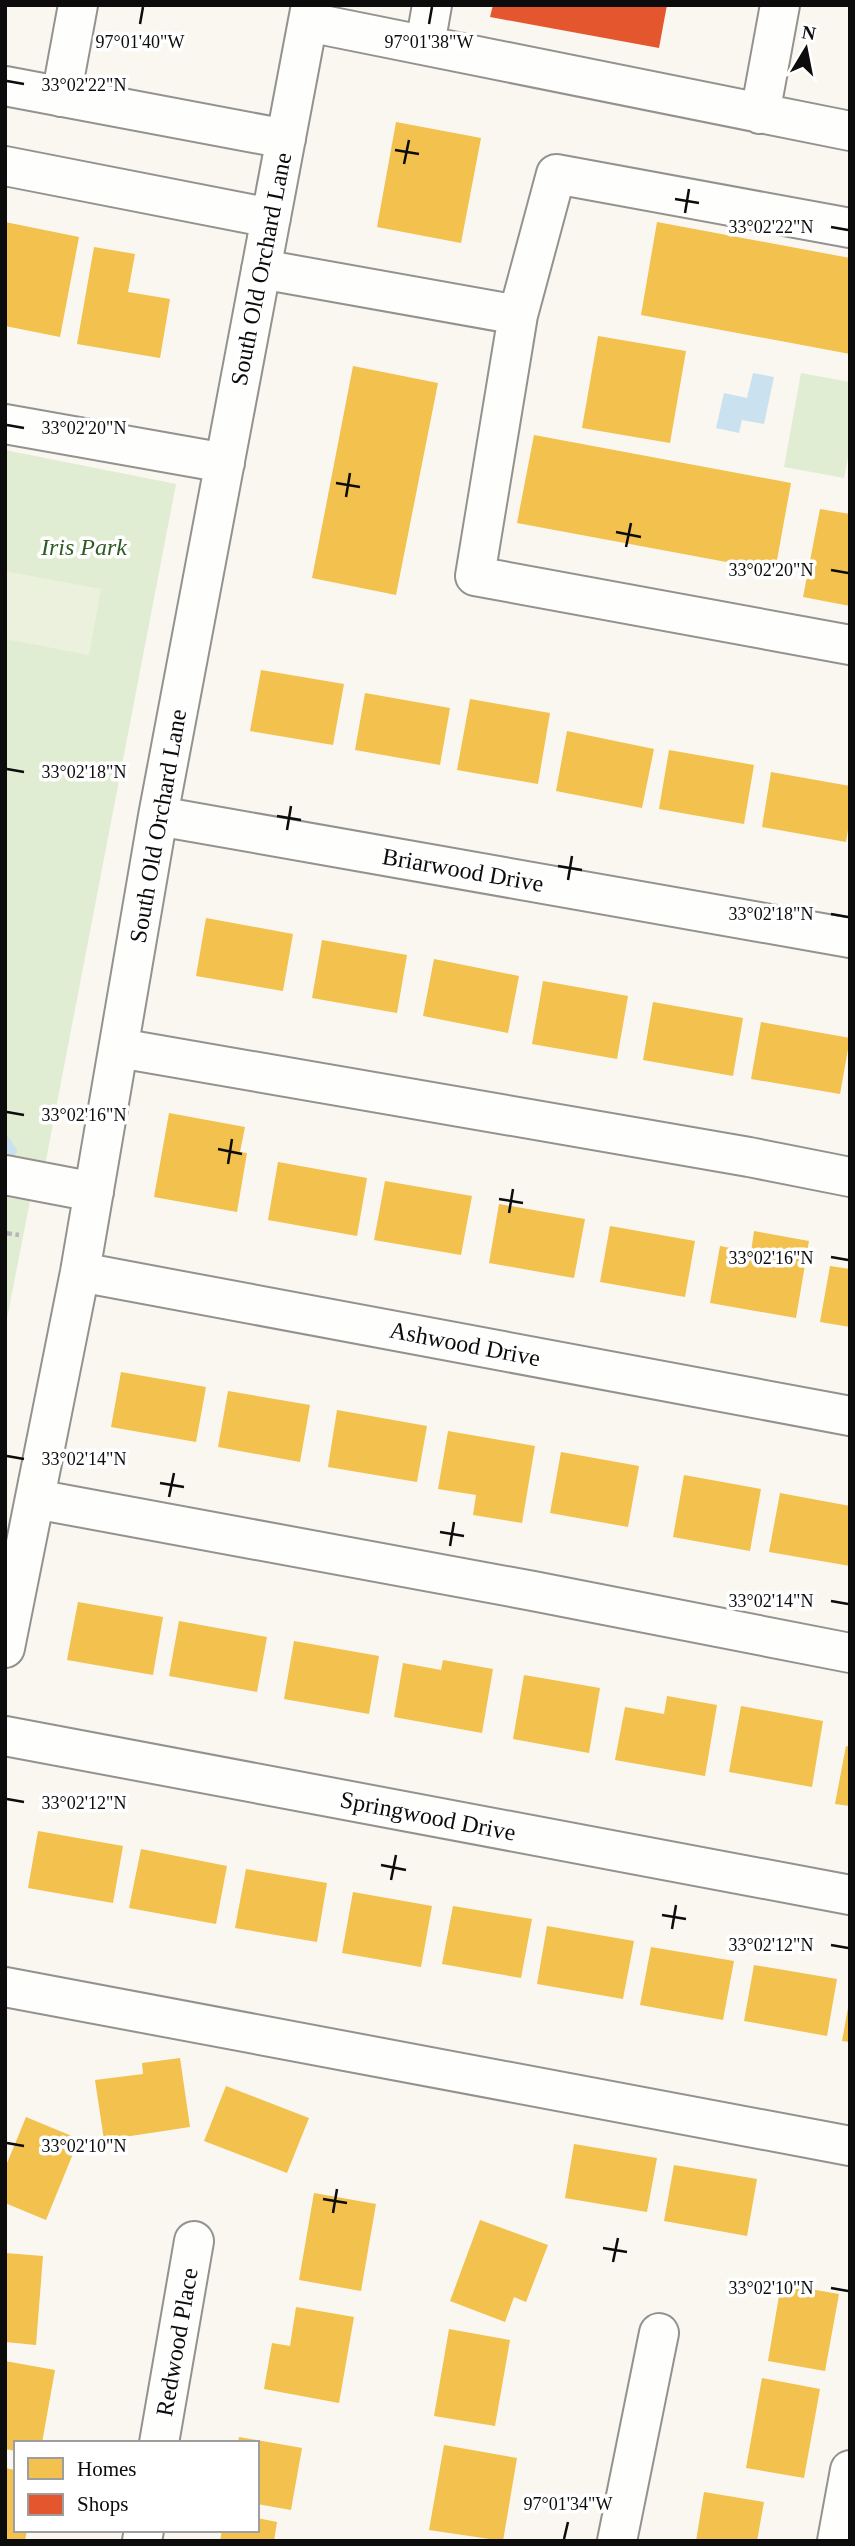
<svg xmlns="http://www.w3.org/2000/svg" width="855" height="2546" viewBox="0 0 855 2546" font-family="'Times New Roman',serif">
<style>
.green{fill:#e1edd2}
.pitch{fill:#ebf1dc}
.water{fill:#cae1ef}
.homes{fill:#f2c14e}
.shops{fill:#e4572e}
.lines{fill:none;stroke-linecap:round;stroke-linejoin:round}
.stream{stroke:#cae1ef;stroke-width:10}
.minor-casing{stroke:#93928f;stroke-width:42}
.path{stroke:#b7b6b5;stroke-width:4.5;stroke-dasharray:7 3.5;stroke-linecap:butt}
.minor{stroke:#fefefd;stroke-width:38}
.ticks{fill:none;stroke:#0c0c0c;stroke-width:2.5}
.labels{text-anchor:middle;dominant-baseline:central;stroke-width:7;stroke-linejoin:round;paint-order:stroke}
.street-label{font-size:24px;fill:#0c0c0c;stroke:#fff}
.park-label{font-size:24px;font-style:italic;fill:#2e5c23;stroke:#fff}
.ticks-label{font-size:18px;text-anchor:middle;fill:#0c0c0c;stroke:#fff;stroke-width:7;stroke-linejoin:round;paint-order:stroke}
</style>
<rect width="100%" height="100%" fill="#f9f7f0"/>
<path class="green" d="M 801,373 L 850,382 L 850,447 L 844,478 L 784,467 Z
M 5,450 L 176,484 L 43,1176 L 5,1169 Z
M 5,1197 L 30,1201 L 5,1329 Z"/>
<path class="pitch" d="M 5,571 L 101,589 L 89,655 L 5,639 Z"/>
<path class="water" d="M 753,373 L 774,377 L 764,424 L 742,420 L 739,433 L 716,428 L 724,393 L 747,398 Z"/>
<path class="homes" d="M 396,122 L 481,138 L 461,243 L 377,227 Z
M 5,222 L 79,237 L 60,337 L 5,326 Z
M 657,222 L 850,258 L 850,354 L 641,315 Z
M 94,247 L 135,254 L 128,292 L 170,299 L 160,358 L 77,344 Z
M 598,336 L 686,351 L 670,443 L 582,428 Z
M 353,366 L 438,383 L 396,595 L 312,578 Z
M 534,435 L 791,483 L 775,571 L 517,523 Z
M 820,509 L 850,514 L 850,606 L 803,597 Z
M 261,670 L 344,684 L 333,745 L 250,731 Z
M 365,693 L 450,708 L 440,765 L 355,750 Z
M 470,699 L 550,713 L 538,784 L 457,770 Z
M 567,731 L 654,749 L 642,808 L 556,791 Z
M 669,750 L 754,765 L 744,824 L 659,809 Z
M 771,772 L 850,786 L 850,818 L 846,842 L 762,827 Z
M 206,918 L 293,934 L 283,991 L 196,976 Z
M 322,940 L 407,955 L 397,1013 L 312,998 Z
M 434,959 L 519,976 L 508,1033 L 423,1016 Z
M 543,981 L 628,996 L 617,1059 L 532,1044 Z
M 653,1002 L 743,1018 L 733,1076 L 643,1060 Z
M 761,1022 L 850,1038 L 840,1094 L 751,1079 Z
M 169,1113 L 245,1127 L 240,1152 L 247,1153 L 237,1212 L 154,1197 Z
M 278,1162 L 367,1178 L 357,1236 L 268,1220 Z
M 385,1181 L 472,1196 L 461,1255 L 374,1240 Z
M 499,1204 L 585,1219 L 574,1278 L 489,1263 Z
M 610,1226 L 695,1241 L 685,1297 L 600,1282 Z
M 754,1231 L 809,1241 L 796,1318 L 710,1303 L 720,1246 L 751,1252 Z
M 830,1266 L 850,1269 L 850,1327 L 820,1322 Z
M 121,1372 L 206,1387 L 196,1442 L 111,1427 Z
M 228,1391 L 310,1405 L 300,1462 L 218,1447 Z
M 337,1410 L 427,1426 L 417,1482 L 328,1467 Z
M 448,1431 L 535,1446 L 522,1523 L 473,1515 L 476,1495 L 438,1489 Z
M 561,1452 L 639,1466 L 628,1527 L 550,1513 Z
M 684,1475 L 761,1489 L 750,1551 L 673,1537 Z
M 780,1493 L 850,1506 L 850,1566 L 769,1552 Z
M 78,1602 L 163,1617 L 153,1675 L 67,1660 Z
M 179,1621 L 267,1637 L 257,1692 L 169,1676 Z
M 294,1641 L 379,1656 L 369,1714 L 284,1699 Z
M 443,1660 L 493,1669 L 482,1733 L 394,1717 L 403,1663 L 441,1670 Z
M 524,1675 L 600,1688 L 589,1753 L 513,1739 Z
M 667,1696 L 717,1705 L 705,1776 L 615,1760 L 625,1707 L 664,1714 Z
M 741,1706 L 823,1721 L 812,1787 L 729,1772 Z
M 846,1746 L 850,1747 L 850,1806 L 835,1804 Z
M 38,1831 L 123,1846 L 113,1903 L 28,1888 Z
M 141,1849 L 227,1866 L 216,1924 L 129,1908 Z
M 246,1869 L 327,1883 L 317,1942 L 235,1928 Z
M 353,1892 L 432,1906 L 421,1967 L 342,1953 Z
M 453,1906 L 532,1919 L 521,1978 L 442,1964 Z
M 547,1926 L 634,1941 L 623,1999 L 537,1984 Z
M 651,1947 L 734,1961 L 723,2020 L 640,2005 Z
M 754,1965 L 837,1979 L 827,2036 L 744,2021 Z
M 848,2008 L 850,2008 L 850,2042 L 842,2041 Z
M 180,2058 L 190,2127 L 104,2140 L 95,2080 L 143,2074 L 142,2063 Z
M 226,2086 L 309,2118 L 287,2173 L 204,2141 Z
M 26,2117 L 79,2139 L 46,2220 L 5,2203 L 5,2168 Z
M 574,2144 L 657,2158 L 647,2212 L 565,2198 Z
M 674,2165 L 757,2179 L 747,2236 L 664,2221 Z
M 314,2193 L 376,2204 L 361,2291 L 299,2280 Z
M 480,2220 L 548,2245 L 526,2302 L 514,2297 L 505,2322 L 450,2301 Z
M 5,2253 L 43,2256 L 36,2345 L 5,2342 Z
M 781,2284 L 839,2294 L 825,2371 L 768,2361 Z
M 296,2307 L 354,2317 L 339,2403 L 264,2389 L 272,2343 L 290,2346 Z
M 449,2329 L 510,2340 L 495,2426 L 434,2416 Z
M 5,2361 L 55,2370 L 42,2443 L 16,2443 L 16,2451 L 5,2449 Z
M 762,2378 L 820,2389 L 804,2478 L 746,2468 Z
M 239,2437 L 302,2448 L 291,2510 L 257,2504 L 257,2443 L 238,2443 Z
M 444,2445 L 517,2458 L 503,2541 L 429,2530 Z
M 5,2468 L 16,2470 L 16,2530 L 27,2530 L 25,2541 L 5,2541 Z
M 704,2492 L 764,2502 L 757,2541 L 696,2541 Z
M 257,2518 L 277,2522 L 274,2541 L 220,2541 L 222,2530 L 257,2530 Z"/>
<path class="shops" d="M 493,5 L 667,5 L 659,48 L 490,17 Z"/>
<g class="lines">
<path class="stream" d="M 5,1141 L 12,1151"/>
<defs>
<path id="minor" d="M 308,22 L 850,131
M 425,45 L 432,5
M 5,86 L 286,139
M 61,97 L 78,5
M 760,114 L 780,5
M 5,166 L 271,218
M 261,269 L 518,315 L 475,576 L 850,645
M 518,315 L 556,174 L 850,228
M 5,424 L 225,463
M 158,816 L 850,938
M 119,1048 L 749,1157 L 850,1177
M 5,1175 L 94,1192
M 80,1272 L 850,1416
M 35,1499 L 533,1591 L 850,1653
M 5,1648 L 80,1272 L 158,816 L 311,5
M 5,1736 L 850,1895
M 5,1987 L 850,2146
M 159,2443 L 194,2241
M 142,2541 L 144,2530
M 617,2541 L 659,2333
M 837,2541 L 850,2470"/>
</defs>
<use href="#minor" class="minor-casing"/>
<path class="path" d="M 5,1233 L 19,1235"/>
<use href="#minor" class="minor"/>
</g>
<path class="ticks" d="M 140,24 L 143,7M 429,24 L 432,7M 7,81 L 24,84M 395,150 L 419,154M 404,164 L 409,140M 675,199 L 699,203M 685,213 L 689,189M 831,227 L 848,230M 7,425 L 24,428M 336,483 L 360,487M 346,497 L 350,473M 616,532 L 641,537M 626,547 L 631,523M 831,570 L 848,573M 7,769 L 24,772M 277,816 L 301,820M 287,830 L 291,806M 558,866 L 582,870M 568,880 L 572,856M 831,914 L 848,917M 7,1112 L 24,1115M 218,1149 L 242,1154M 228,1164 L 232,1139M 499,1199 L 523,1203M 509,1213 L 513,1189M 831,1257 L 848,1260M 7,1456 L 24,1459M 160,1483 L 184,1487M 169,1497 L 174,1473M 440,1532 L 464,1536M 450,1546 L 454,1522M 831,1601 L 848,1604M 7,1799 L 24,1802M 381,1865 L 406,1870M 391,1880 L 396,1855M 662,1915 L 686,1919M 672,1929 L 676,1905M 831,1945 L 848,1948M 7,2143 L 24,2146M 323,2199 L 347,2203M 333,2213 L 337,2189M 603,2248 L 627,2252M 613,2262 L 618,2238M 831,2288 L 848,2291M 564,2539 L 568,2522"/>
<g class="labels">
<g class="street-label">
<text transform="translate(261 269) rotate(-79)">South Old Orchard Lane</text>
<text transform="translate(158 826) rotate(-80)">South Old Orchard Lane</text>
<text transform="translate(463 870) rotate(10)">Briarwood Drive</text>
<text transform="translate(465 1344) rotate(11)">Ashwood Drive</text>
<text transform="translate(428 1816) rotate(11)">Springwood Drive</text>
<text transform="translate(177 2342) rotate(-80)">Redwood Place</text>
</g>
<g class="park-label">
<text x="84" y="547">Iris Park</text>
</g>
</g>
<g class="ticks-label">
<text x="140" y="48">97°01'40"W</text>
<text x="429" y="48">97°01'38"W</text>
<text x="84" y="91">33°02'22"N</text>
<text x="771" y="233">33°02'22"N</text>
<text x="84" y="434">33°02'20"N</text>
<text x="771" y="576">33°02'20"N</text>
<text x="84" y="778">33°02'18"N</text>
<text x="771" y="920">33°02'18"N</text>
<text x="84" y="1121">33°02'16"N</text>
<text x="771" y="1264">33°02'16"N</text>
<text x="84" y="1465">33°02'14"N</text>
<text x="771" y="1607">33°02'14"N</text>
<text x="84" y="1809">33°02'12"N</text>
<text x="771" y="1951">33°02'12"N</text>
<text x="84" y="2152">33°02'10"N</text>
<text x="771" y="2294">33°02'10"N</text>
<text x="568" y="2510">97°01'34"W</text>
</g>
<rect width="855" height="2546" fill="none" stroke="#0c0c0c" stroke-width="14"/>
<rect x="14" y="2441" width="245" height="91" fill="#ffffff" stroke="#9e9e9e" stroke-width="2"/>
<rect x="28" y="2458" width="35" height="21" fill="#f2c14e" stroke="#9e9e9e" stroke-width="2"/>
<text x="77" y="2476" font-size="21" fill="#0c0c0c">Homes</text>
<rect x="28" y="2494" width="35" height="21" fill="#e4572e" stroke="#9e9e9e" stroke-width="2"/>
<text x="77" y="2511" font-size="21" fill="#0c0c0c">Shops</text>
<g transform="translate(806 49) rotate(10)" stroke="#ffffff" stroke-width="5" paint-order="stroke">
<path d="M0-5L12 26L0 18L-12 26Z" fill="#0c0c0c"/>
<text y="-10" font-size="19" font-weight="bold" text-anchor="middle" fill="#0c0c0c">N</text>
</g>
</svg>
